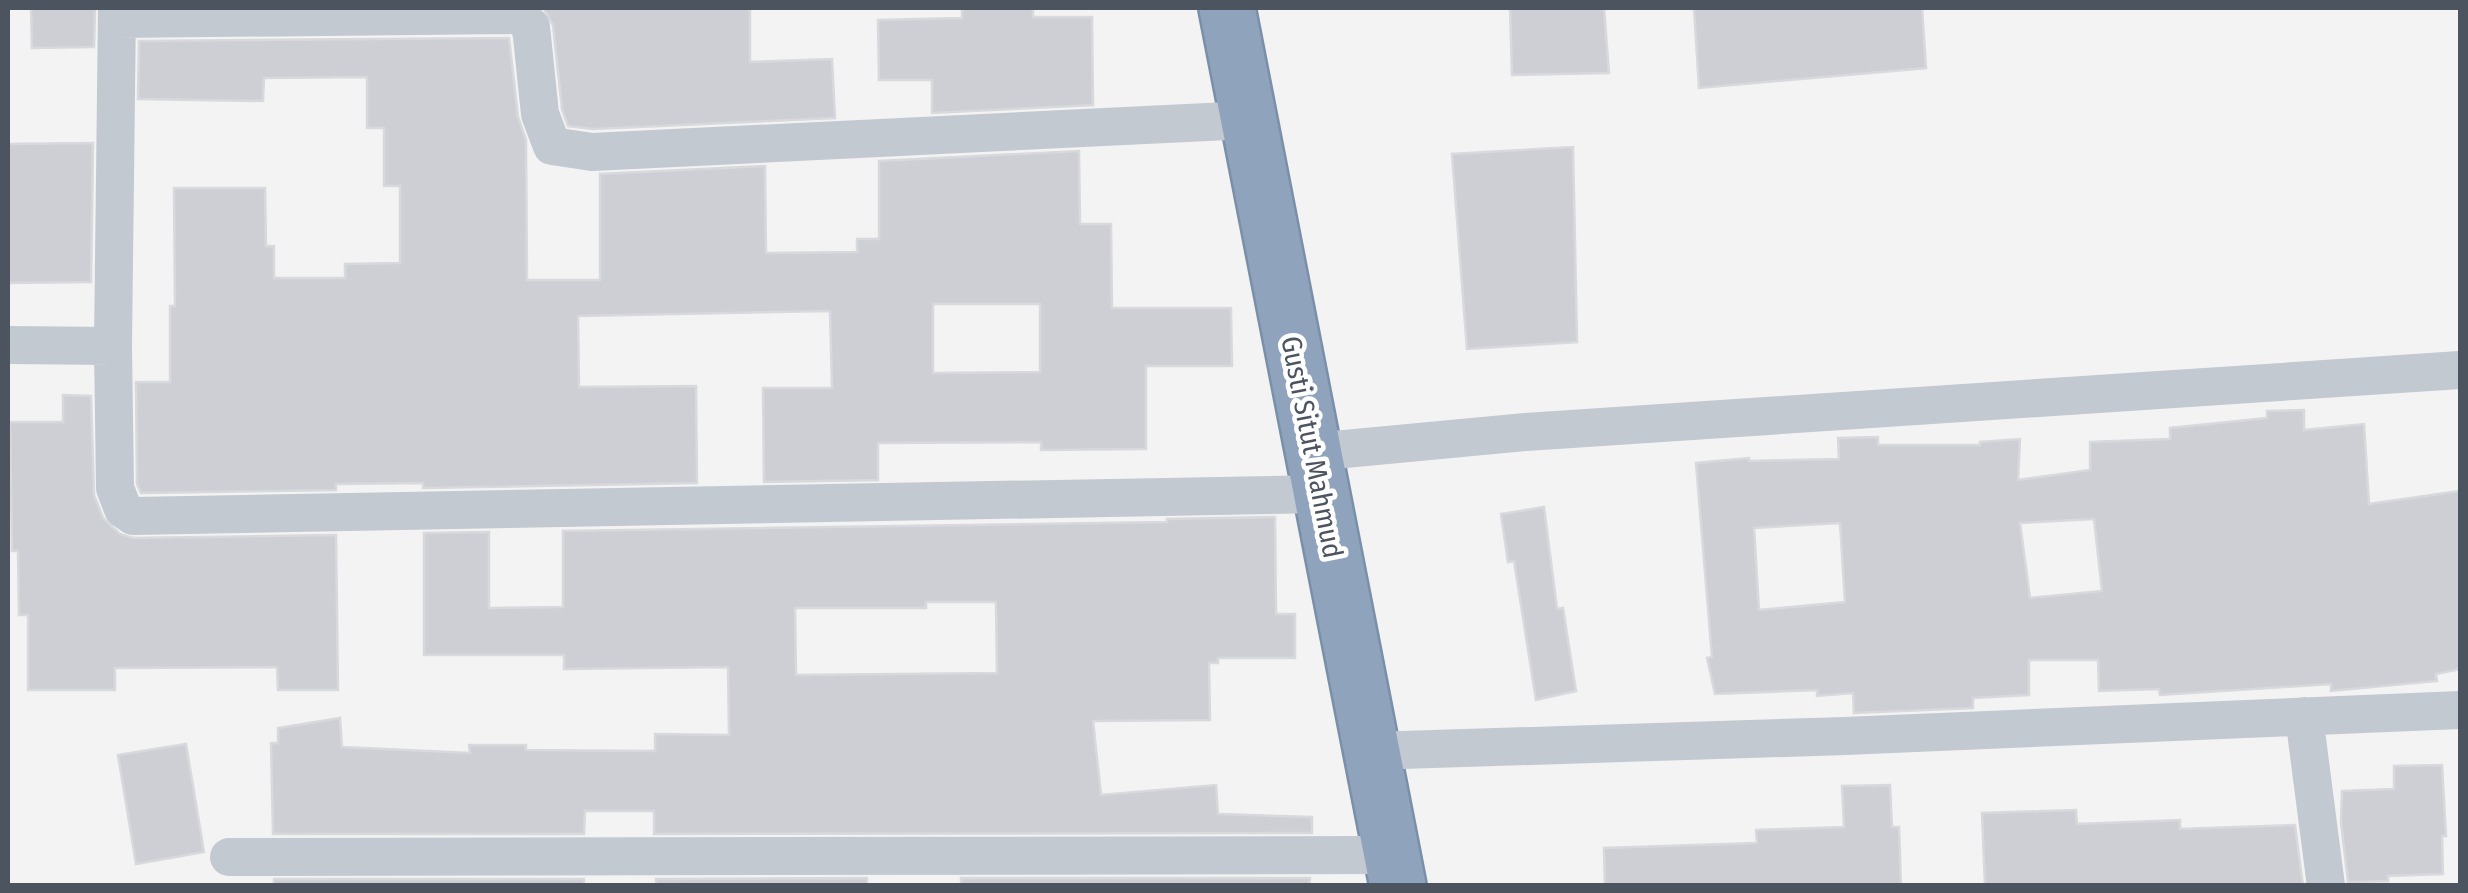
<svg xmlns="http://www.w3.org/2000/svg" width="2468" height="893" viewBox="0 0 2468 893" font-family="'Fira Sans Condensed',sans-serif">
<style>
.building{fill:#cdcfd4;stroke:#d7d9dd;stroke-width:2.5;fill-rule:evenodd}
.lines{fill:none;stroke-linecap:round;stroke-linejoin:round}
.highway-casing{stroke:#7a8fa8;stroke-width:60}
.street{stroke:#c2c9d0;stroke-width:38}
.highway{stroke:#8fa4bc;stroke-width:55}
.labels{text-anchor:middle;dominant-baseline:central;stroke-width:9;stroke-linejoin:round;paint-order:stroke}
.street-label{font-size:28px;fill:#4c555f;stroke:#fff}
</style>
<rect width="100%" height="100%" fill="#f4f3f3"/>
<path class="building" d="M 31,8 L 95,8 L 94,47 L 32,48 Z
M 543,8 L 750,8 L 750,62 L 832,59 L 835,118 L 593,129 L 568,126 L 562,109 L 553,25 Z
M 962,8 L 1033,8 L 1033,17 L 1092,17 L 1093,105 L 932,113 L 932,80 L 879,80 L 878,20 L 962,18 Z
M 1510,8 L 1604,8 L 1609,73 L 1512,75 Z
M 1694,8 L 1922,8 L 1926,68 L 1699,88 Z
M 509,38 L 518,117 L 526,140 L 527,280 L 600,280 L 600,174 L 765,166 L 766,253 L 857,252 L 857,239 L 879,239 L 879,161 L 1079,151 L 1080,224 L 1111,224 L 1112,308 L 1231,308 L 1232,366 L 1146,366 L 1146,449 L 1041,450 L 1041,442 L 878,443 L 878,480 L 764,482 L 763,388 L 832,388 L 830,311 L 578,316 L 579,387 L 696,386 L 697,483 L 423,488 L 423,483 L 336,484 L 336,490 L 141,493 L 137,484 L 136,382 L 170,382 L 170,306 L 175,306 L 174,188 L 265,188 L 266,246 L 274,246 L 274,278 L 345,278 L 345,264 L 400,263 L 400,186 L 384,186 L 384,128 L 367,128 L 367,77 L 264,78 L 263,101 L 138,99 L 139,41 ZM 933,304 L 1040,304 L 1040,372 L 933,373 Z
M 93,143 L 91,282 L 8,283 L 8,144 Z
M 1573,147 L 1577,342 L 1467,349 L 1452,154 Z
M 63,395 L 91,396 L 94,495 L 103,518 L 120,534 L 133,538 L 336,535 L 338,690 L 278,690 L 277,667 L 115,668 L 115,690 L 28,690 L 28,615 L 19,615 L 18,551 L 12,551 L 10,422 L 63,422 Z
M 2304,410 L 2304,430 L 2364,424 L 2369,504 L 2460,491 L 2460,669 L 2436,674 L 2437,681 L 2331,691 L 2331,684 L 2160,695 L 2159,689 L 2099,691 L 2098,660 L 2029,660 L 2029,695 L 1973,698 L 1973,708 L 1854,713 L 1853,693 L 1817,696 L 1817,690 L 1715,694 L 1707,658 L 1712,657 L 1696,463 L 1749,458 L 1749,461 L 1839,459 L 1838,438 L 1878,437 L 1878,445 L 1980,445 L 1980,442 L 2020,439 L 2018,480 L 2090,470 L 2090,442 L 2170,439 L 2170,428 L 2267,418 L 2267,411 ZM 2094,519 L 2102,591 L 2030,598 L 2020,523 ZM 1840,523 L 1845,602 L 1759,610 L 1754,528 Z
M 1544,507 L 1557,609 L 1563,608 L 1576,691 L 1536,700 L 1514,561 L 1508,562 L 1501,514 Z
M 1275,517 L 1276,614 L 1295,614 L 1295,658 L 1218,658 L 1218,663 L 1209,663 L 1210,720 L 1093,721 L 1101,795 L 1216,785 L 1218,814 L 1312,817 L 1312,833 L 654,834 L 654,811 L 585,811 L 584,834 L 273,834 L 271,743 L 278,743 L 278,728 L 340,718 L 342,747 L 470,753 L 469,745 L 526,745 L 526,750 L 655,751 L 655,734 L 729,735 L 728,667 L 564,669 L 564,655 L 424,655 L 424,533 L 489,532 L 489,608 L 563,607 L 563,531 L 1167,522 L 1167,519 ZM 926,602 L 996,602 L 997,673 L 796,675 L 795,608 L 926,608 Z
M 186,744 L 204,852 L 136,864 L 118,755 Z
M 2442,765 L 2446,836 L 2442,836 L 2443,874 L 2388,876 L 2388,881 L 2348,882 L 2341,823 L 2342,791 L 2394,789 L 2394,766 Z
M 1890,785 L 1892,827 L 1899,827 L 1901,886 L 1605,886 L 1604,848 L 1757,843 L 1756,830 L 1844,827 L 1842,786 Z
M 2076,810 L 2077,824 L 2180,820 L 2180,829 L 2295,825 L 2303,886 L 1985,886 L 1982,813 Z
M 867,878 L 867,886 L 656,886 L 656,879 Z
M 961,878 L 1310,878 L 1309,886 L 961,886 Z
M 274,879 L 584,879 L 584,886 L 274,886 Z"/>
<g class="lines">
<defs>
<path id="highway" d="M 1227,8 L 1398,886"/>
</defs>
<use href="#highway" class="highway-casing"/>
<path class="street" d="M 117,19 L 519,15 L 531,27 L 540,114 L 552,146 L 592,152 L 1249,120
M 8,345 L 113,346 L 115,488 L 123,509 L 133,516 L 1321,494
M 113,346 L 117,8
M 1313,452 L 1526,432 L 2460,370
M 2304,716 L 2326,886
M 1371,751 L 1845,736 L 2460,710
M 229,857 L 1392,855"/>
<use href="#highway" class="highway"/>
</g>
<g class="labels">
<g class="street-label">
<text transform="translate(1312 447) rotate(79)">Gusti Situt Mahmud</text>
</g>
</g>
<rect width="2468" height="893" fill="none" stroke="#4c555f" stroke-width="20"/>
</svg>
